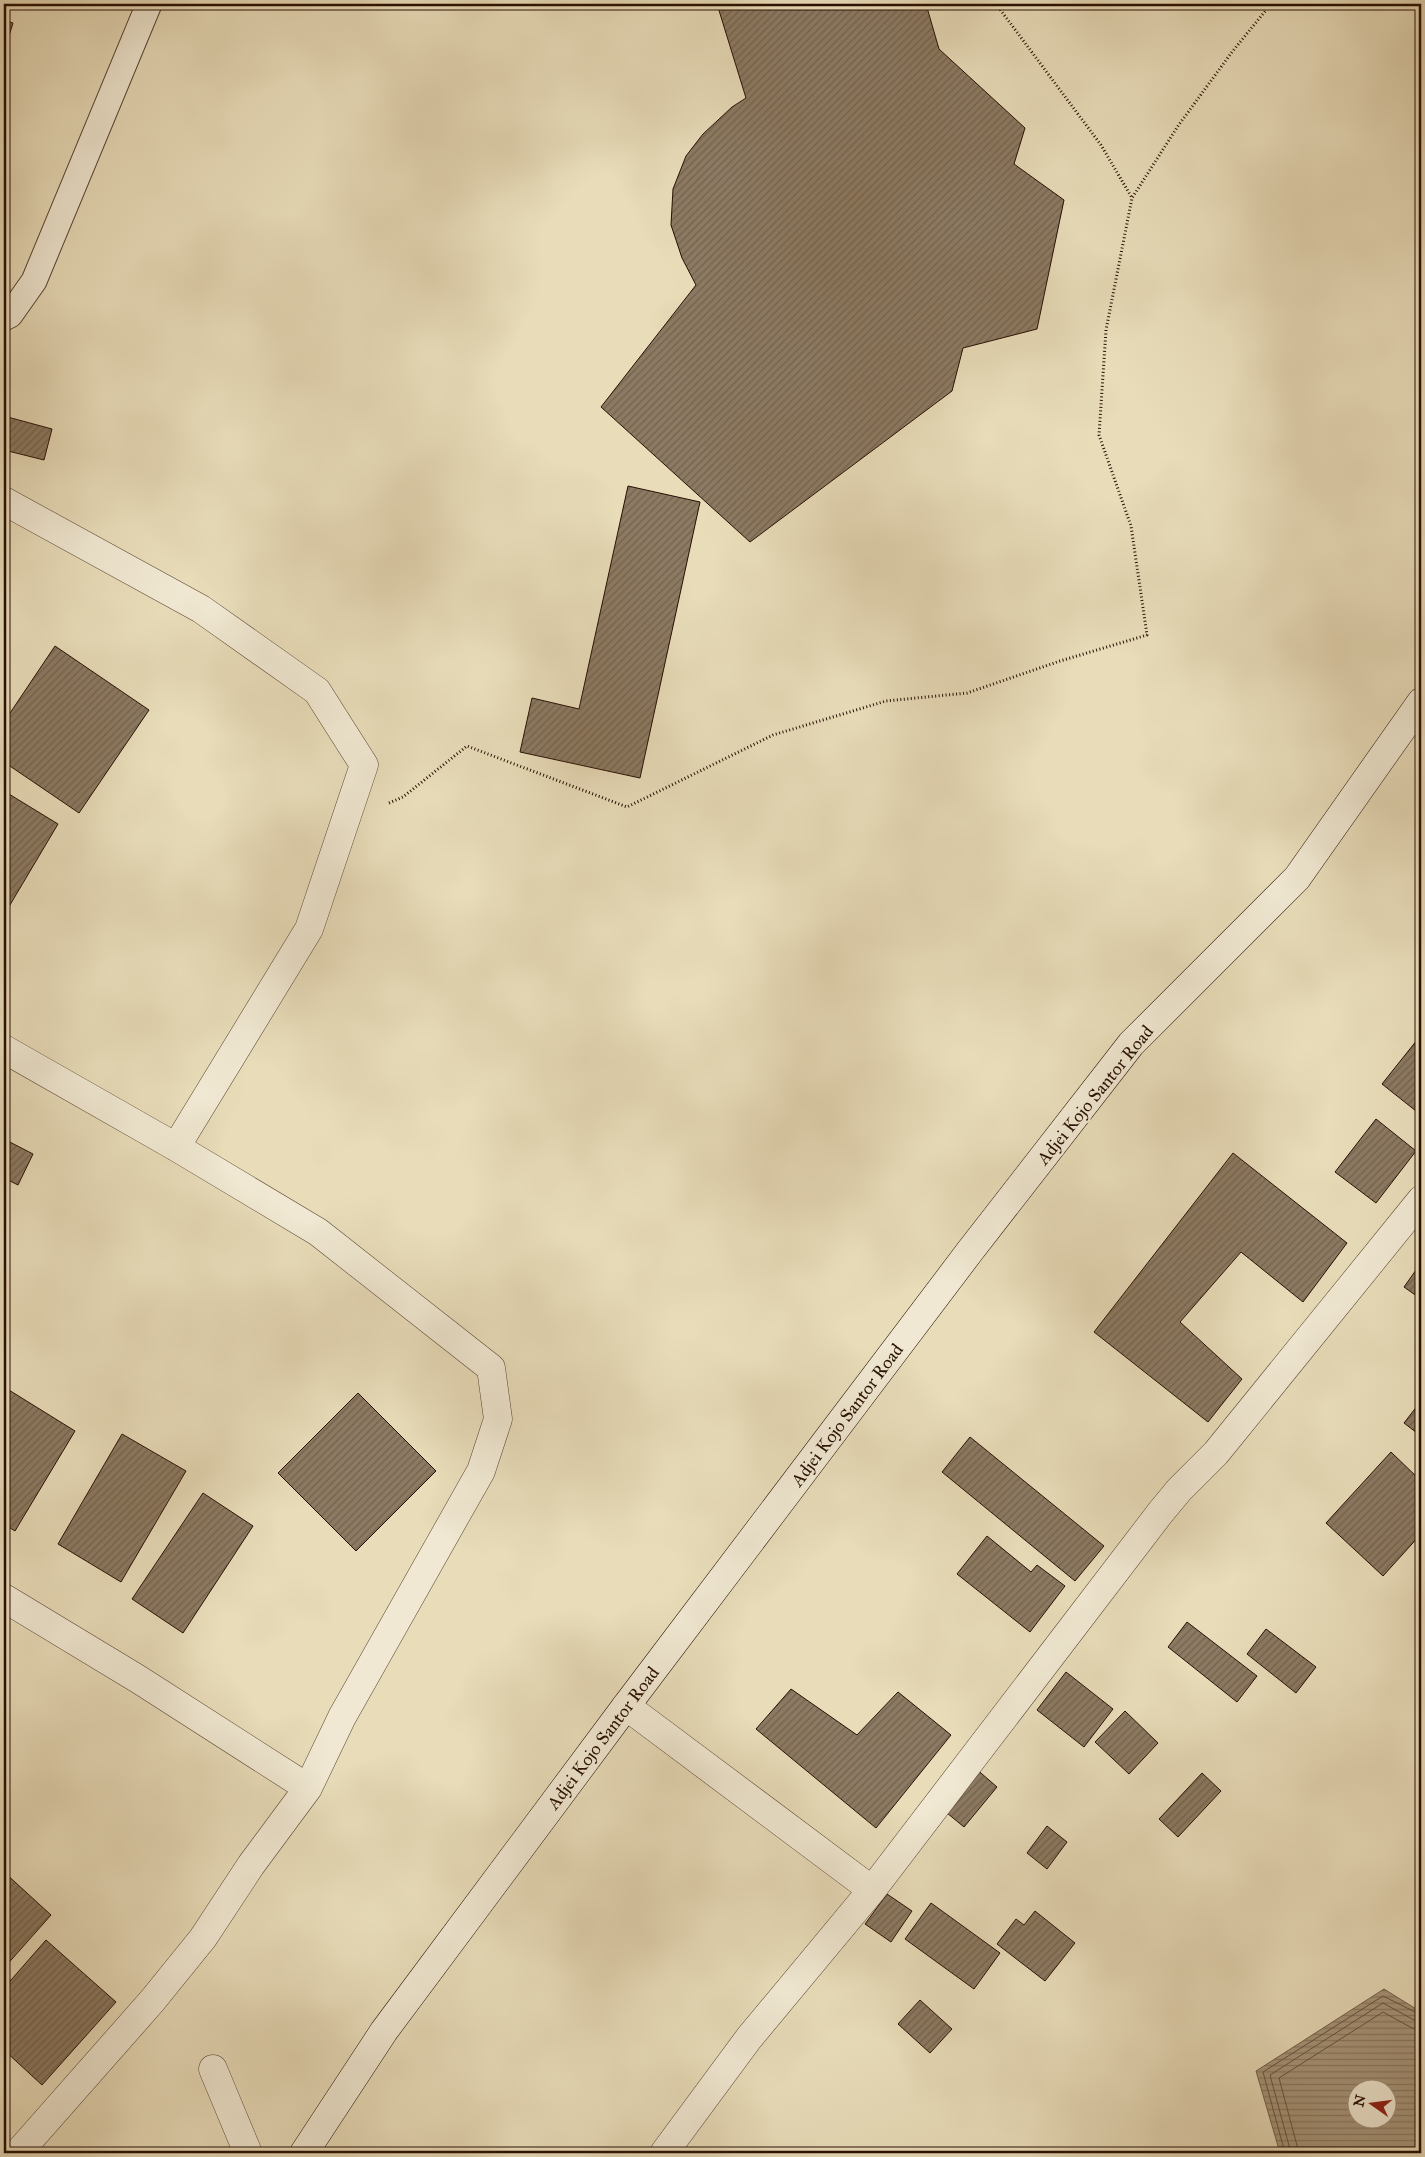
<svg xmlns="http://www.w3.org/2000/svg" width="1425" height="2157" viewBox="0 0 1425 2157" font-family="'IM FELL Great Primer',serif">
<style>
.water{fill:url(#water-rules);stroke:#74604b;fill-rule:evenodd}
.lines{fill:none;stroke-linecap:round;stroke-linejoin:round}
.shore{stroke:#68523f;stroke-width:1}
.building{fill:url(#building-hatch);stroke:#280f03}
.lane-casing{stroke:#584230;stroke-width:27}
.street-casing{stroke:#584230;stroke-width:29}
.secondary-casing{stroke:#280f03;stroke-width:29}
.path{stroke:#280f03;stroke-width:3;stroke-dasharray:1 2.5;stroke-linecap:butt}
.lane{stroke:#f0e8d2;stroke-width:25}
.street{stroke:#f0e8d2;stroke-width:28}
.secondary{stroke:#f0e8d2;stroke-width:28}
.labels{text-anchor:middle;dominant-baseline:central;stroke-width:4.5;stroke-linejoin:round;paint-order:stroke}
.street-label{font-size:18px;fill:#280f03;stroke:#f0e8d2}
</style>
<defs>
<pattern id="water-rules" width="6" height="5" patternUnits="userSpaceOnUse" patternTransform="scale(1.25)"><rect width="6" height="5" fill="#a7967b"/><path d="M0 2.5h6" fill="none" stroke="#887963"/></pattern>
<pattern id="building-hatch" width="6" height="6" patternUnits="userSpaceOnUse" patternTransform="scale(1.25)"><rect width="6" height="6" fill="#8c7a62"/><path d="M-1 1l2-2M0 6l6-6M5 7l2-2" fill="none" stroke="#72624f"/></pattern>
</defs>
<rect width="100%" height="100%" fill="#e8dcb9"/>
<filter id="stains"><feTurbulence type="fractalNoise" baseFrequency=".004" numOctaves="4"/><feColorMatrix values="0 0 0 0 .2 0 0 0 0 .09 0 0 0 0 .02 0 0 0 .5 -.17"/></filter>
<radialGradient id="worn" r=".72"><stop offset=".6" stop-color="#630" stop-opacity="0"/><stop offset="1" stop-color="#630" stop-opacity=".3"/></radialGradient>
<path class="water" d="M 1384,1989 L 1421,2012 L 1421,2153 L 1280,2153 L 1256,2071 ZM 1358,2090 L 1388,2090 L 1388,2120 L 1358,2120 Z"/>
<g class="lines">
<path class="shore" d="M 1285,2153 L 1263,2072 L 1383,1996 L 1421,2015
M 1291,2153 L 1270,2075 L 1383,2003 L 1414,2020 L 1421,2022
M 1299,2153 L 1279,2078 L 1383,2012 L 1412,2028 L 1421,2029"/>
</g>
<path class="building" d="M 717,4 L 926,4 L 939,49 L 1025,128 L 1014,164 L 1064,200 L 1037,329 L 963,348 L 952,391 L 750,542 L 601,407 L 696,285 L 682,258 L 671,225 L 673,189 L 686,156 L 703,134 L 732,107 L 746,98 Z
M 4,20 L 13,23 L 4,52 Z
M 4,416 L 52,429 L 44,460 L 4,450 Z
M 628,486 L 700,502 L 640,778 L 520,752 L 532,698 L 579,709 Z
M 55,646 L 149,710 L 79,813 L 4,762 L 4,722 Z
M 4,791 L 58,824 L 4,915 Z
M 1421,1035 L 1421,1115 L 1382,1084 Z
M 1376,1119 L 1416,1151 L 1376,1203 L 1335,1172 Z
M 4,1139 L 33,1154 L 18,1185 L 4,1178 Z
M 1233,1153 L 1347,1243 L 1303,1302 L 1241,1252 L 1180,1322 L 1242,1379 L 1208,1422 L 1094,1332 Z
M 1421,1263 L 1421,1299 L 1404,1287 Z
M 4,1387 L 75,1431 L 15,1531 L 4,1524 Z
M 358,1393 L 436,1471 L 356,1551 L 278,1473 Z
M 1421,1401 L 1421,1436 L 1404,1423 Z
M 122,1434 L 186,1471 L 121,1582 L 58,1544 Z
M 970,1437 L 1104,1546 L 1075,1581 L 942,1472 Z
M 1391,1452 L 1421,1481 L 1421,1534 L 1383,1576 L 1326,1523 Z
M 203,1493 L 253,1526 L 183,1633 L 132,1599 Z
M 987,1536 L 1031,1572 L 1037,1565 L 1065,1586 L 1030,1632 L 957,1574 Z
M 1187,1622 L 1257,1676 L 1237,1702 L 1168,1647 Z
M 1266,1629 L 1316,1667 L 1296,1693 L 1247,1654 Z
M 1066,1672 L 1113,1709 L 1084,1747 L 1037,1710 Z
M 791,1689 L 857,1735 L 898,1692 L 951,1735 L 876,1828 L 756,1729 Z
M 1125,1711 L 1158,1743 L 1129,1774 L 1095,1742 Z
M 974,1767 L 997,1787 L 964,1827 L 941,1808 Z
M 1202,1773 L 1221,1791 L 1178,1837 L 1159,1819 Z
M 1047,1826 L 1067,1842 L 1047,1869 L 1027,1853 Z
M 4,1872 L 51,1915 L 4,1968 Z
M 887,1894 L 912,1911 L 891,1942 L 865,1924 Z
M 931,1903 L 1000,1953 L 974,1989 L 905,1939 Z
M 1035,1911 L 1075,1943 L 1045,1981 L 997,1944 L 1016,1919 L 1024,1925 Z
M 46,1940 L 116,2002 L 42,2085 L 4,2050 L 4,1988 Z
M 920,2000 L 952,2029 L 930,2053 L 898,2024 Z"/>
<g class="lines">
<defs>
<path id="lane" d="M 4,318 L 10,315 L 34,281 L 149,4"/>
<path id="street" d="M 4,501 L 201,609 L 317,691 L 364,765 L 309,929 L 176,1147
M 4,1049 L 176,1147 L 318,1232 L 491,1368 L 498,1419 L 481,1471 L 342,1717 L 308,1788 L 251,1865 L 203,1938 L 152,2001 L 18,2153
M 4,1598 L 138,1679 L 308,1788
M 626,1706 L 872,1890
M 213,2069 L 248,2153
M 664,2153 L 749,2038 L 872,1890 L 1160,1513 L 1179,1490 L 1216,1453 L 1421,1200"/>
<path id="secondary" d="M 304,2153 L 384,2031 L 626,1706 L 970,1251 L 1131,1044 L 1297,878 L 1421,702"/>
</defs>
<use href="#lane" class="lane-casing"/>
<use href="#street" class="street-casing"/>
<use href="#secondary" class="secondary-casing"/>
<path class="path" d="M 996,4 L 1101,145 L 1132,198
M 389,803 L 403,797 L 467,746 L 627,807 L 773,735 L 886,701 L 967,693 L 1060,661 L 1147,635 L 1131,526 L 1099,435 L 1106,330 L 1132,198 L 1178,126 L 1232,52 L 1271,4"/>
<use href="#lane" class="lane"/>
<use href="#street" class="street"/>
<use href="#secondary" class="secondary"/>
</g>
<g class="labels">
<g class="street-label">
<text transform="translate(1095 1095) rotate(-51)">Adjei Kojo Santor Road</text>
<text transform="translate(847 1415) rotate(-53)">Adjei Kojo Santor Road</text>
<text transform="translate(603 1738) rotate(-53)">Adjei Kojo Santor Road</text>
</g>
</g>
<rect width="1425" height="2157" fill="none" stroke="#e8dcb9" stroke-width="20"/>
<rect x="5" y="5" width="1415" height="2147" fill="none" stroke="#280f03" stroke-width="2.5"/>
<rect x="10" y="10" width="1405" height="2137" fill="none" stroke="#280f03"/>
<g transform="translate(1372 2104) rotate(284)"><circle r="24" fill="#f0e8d2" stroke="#a0917f"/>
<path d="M0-4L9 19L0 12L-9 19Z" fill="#8f2418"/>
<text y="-8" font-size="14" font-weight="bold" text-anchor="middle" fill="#280f03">N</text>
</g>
<rect width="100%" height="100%" filter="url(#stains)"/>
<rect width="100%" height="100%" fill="url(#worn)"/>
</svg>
